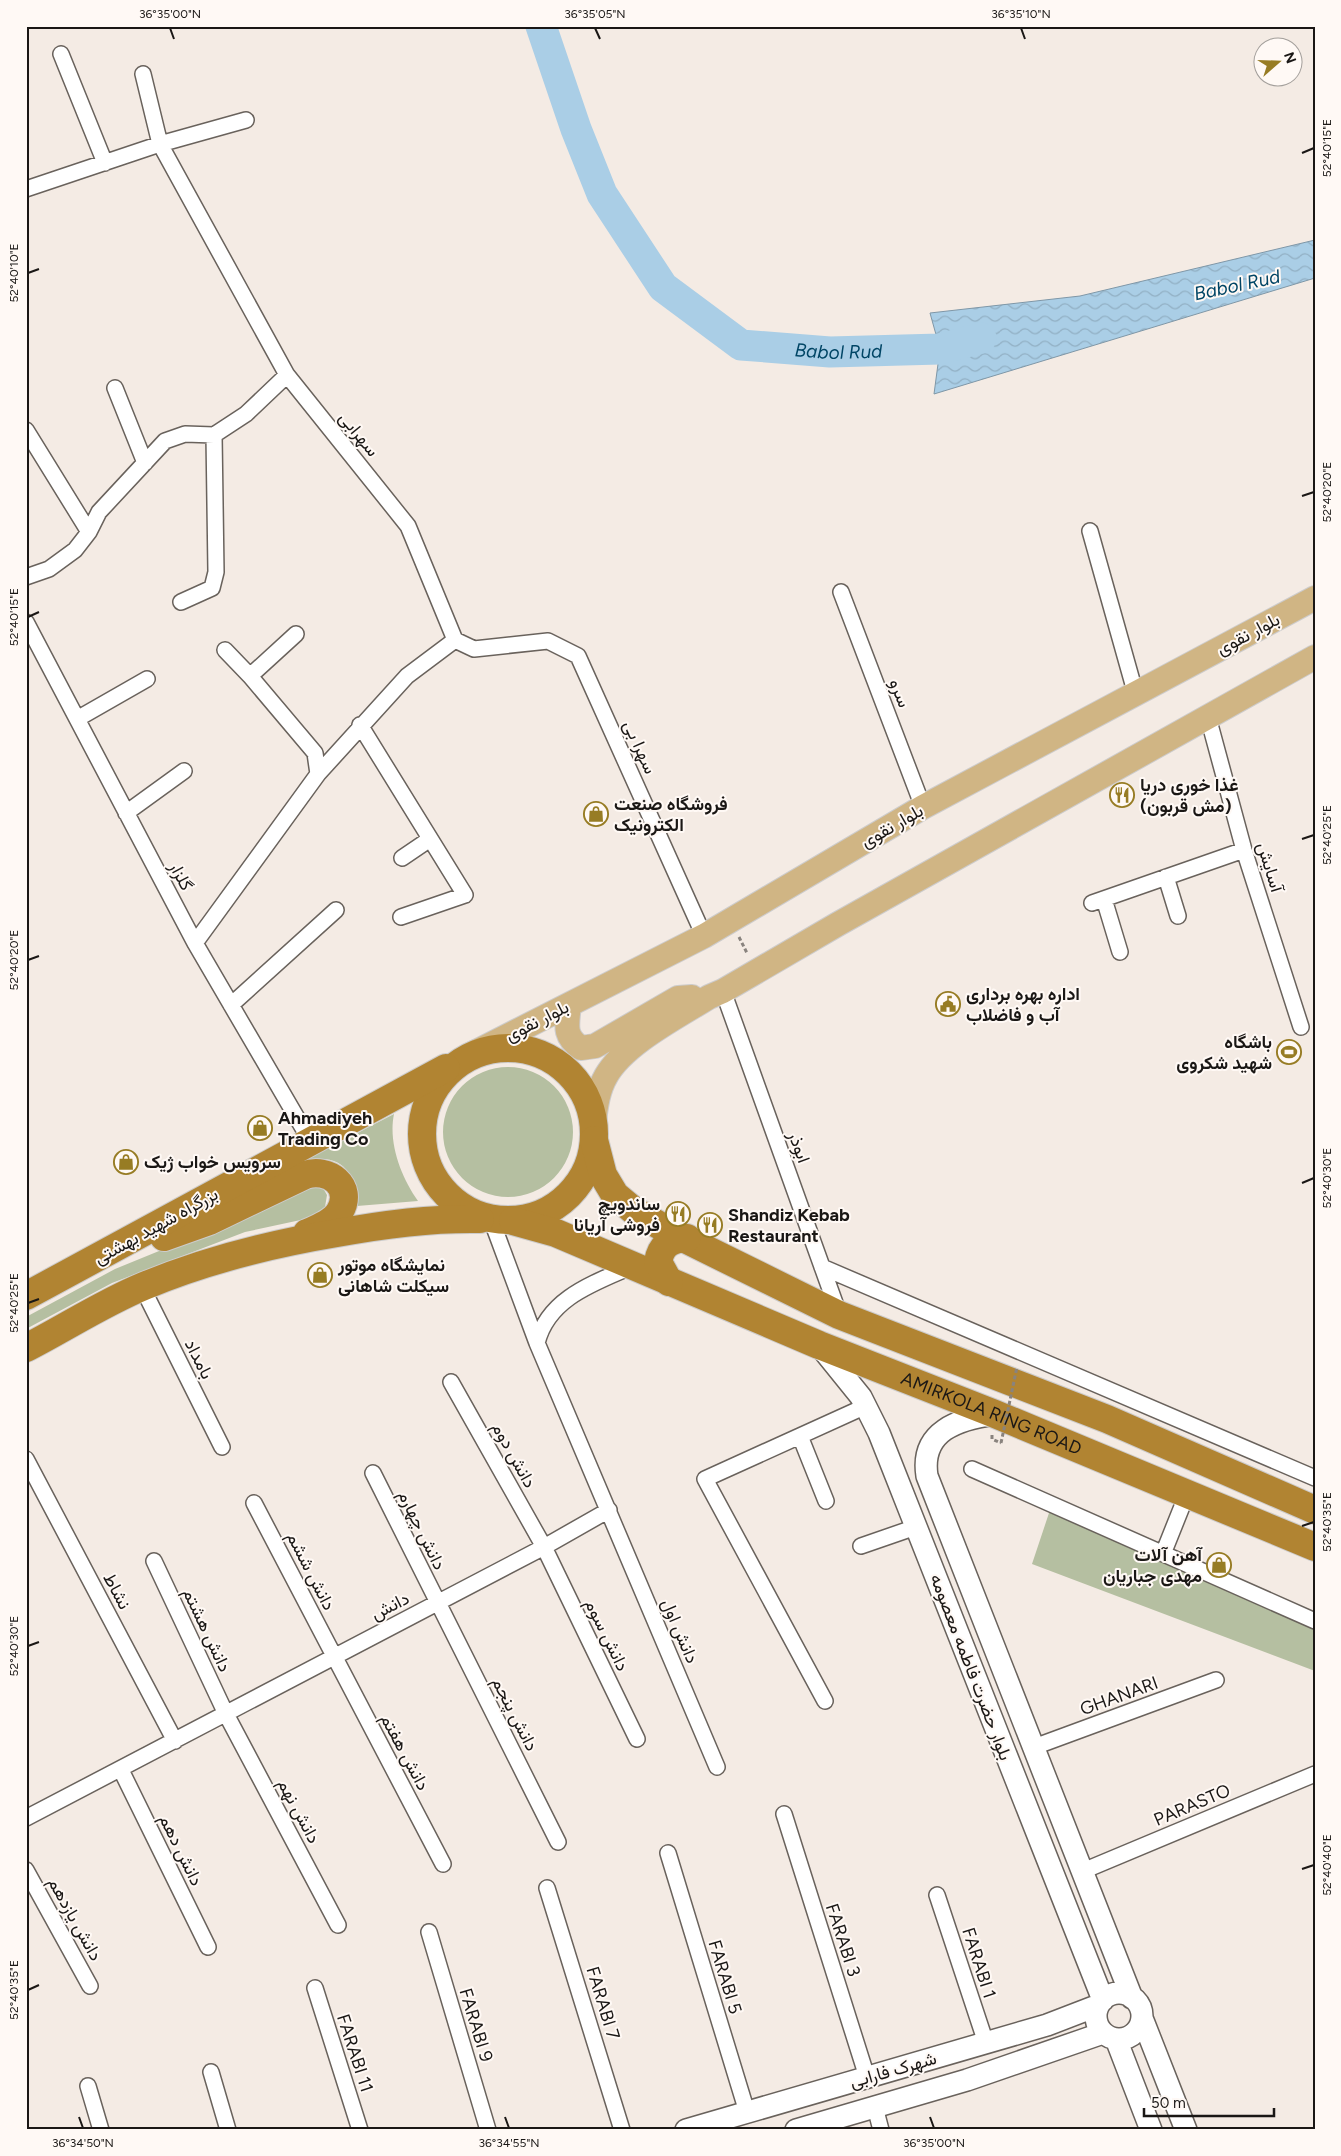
<svg xmlns="http://www.w3.org/2000/svg" width="1341" height="2156" viewBox="0 0 1341 2156" font-family="Figtree,Vazirmatn,sans-serif">
<style>
.green{fill:#b5bfa1}
.water{fill:url(#water-waves);stroke:#7f97a7}
.lines{fill:none;stroke-linecap:round;stroke-linejoin:round}
.river{stroke:#aacee6;stroke-width:31}
.street-casing{stroke:#69625c;stroke-width:18}
.secondary-casing{stroke:#69625c;stroke-width:24}
.primary-casing{stroke:#cdcccc;stroke-width:26}
.highway-casing{stroke:#cdcccc;stroke-width:30}
.path{stroke:#89837e;stroke-width:3;stroke-dasharray:4 2.5;stroke-linecap:butt}
.street{stroke:#fff;stroke-width:15}
.secondary{stroke:#fff;stroke-width:21}
.primary{stroke:#d0b584;stroke-width:24}
.highway{stroke:#b18432;stroke-width:28}
.path-bridge{stroke:#89837e;stroke-width:3;stroke-dasharray:4 2.5;stroke-linecap:butt}
.ticks{fill:none;stroke:#1a1715;stroke-width:2}
.labels{text-anchor:middle;dominant-baseline:central;stroke-width:4;stroke-linejoin:round;paint-order:stroke}
.street-label{font-size:18px;fill:#1a1715;stroke:#fff9f5}
.poi-label{font-size:18px;font-weight:bold;fill:#1a1715;stroke:#fff9f5;text-anchor:start}
.water-label{font-size:19px;font-style:italic;fill:#004565;stroke:#fff9f5}
.neatline{fill:none;stroke:#1a1715;stroke-width:2}
.ticks-label{font-size:12px;text-anchor:middle;fill:#1a1715}
</style>
<defs>
<pattern id="water-waves" width="16" height="10" patternUnits="userSpaceOnUse" patternTransform="scale(1.25)"><rect width="16" height="10" fill="#aacee6"/><path d="M0 5q4-4 8 0t8 0" fill="none" stroke="#92b0c4"/></pattern>
</defs>
<rect width="100%" height="100%" fill="#f4ebe4"/>
<path class="green" d="M443 1132a65 65 0 1 1 130 0a65 65 0 1 1-130 0Z
M 394,1114 C 388,1143 401,1177 418,1201 L 357,1206 C 355,1184 351,1162 325,1159 L 213,1208 Z
M 308,1185 L 323,1188 L 327,1195 L 325,1207 L 310,1218 L 245,1232 L 112,1283 L 26,1329 L 26,1317 L 115,1269 L 208,1231 Z
M 1051,1507 L 1315,1613 L 1315,1671 L 1032,1564 Z"/>
<path class="water" d="M 1315,240 L 1315,278 L 934,394 L 940,349 L 930,313 L 1080,296 Z"/>
<g class="lines">
<path class="river" id="s1" d="M 541,26 L 576,129 L 602,194 L 663,287 L 741,345 L 830,352 L 940,349 L 981,338"/>
<defs>
<path id="street" d="M 61,54 L 105,163
M 143,74 L 160,144 L 287,375 L 408,526 L 455,640 L 474,649 L 548,641 L 578,656 L 704,936
M 26,189 L 160,144 L 246,120
M 115,388 L 145,463
M 26,430 L 89,532
M 1090,531 L 1136,695
M 26,577 L 49,569 L 75,550 L 89,532 L 99,512 L 165,441 L 185,434 L 214,435 L 246,414 L 287,375
M 841,592 L 923,807
M 181,602 L 212,588 L 216,572 L 214,435
M 26,622 L 195,943 L 311,1142
M 225,650 L 250,676 L 315,753 L 318,774
M 250,676 L 296,634
M 1208,717 L 1244,850 L 1301,1027
M 77,719 L 147,679
M 360,725 L 465,895 L 401,917
M 126,813 L 184,771
M 402,858 L 430,839
M 1166,877 L 1178,916
M 1104,899 L 1120,952
M 1092,903 L 1244,850
M 195,943 L 318,774 L 407,676 L 455,640
M 723,991 L 839,1314
M 231,1005 L 336,910
M 491,1219 L 537,1343 C 548,1298 594,1283 633,1266
M 822,1267 L 1315,1478
M 142,1287 L 222,1447
M 537,1343 L 717,1767
M 451,1382 L 544,1547 L 637,1739
M 800,1436 L 826,1501
M 26,1459 L 175,1741
M 972,1469 L 1315,1621
M 373,1473 L 558,1842
M 254,1503 L 443,1864
M 861,1546 L 916,1527
M 1163,1554 L 1187,1494
M 154,1561 L 226,1714 L 338,1925
M 825,1701 L 705,1479 L 866,1406
M 1034,1747 L 1216,1680
M 121,1770 L 208,1947
M 784,1814 L 867,2077
M 26,1818 L 544,1547 L 609,1510
M 668,1853 L 747,2112
M 26,1870 L 90,1986
M 1083,1871 L 1315,1774
M 547,1888 L 622,2130
M 937,1895 L 986,2043
M 429,1932 L 488,2130
M 315,1988 L 360,2130
M 211,2072 L 228,2130
M 88,2086 L 101,2130
M 875,2107 L 881,2130"/>
<path id="secondary" d="M 819,1345 L 861,1397 L 879,1433 L 1103,2000
M 995,1414 C 958,1419 920,1431 927,1476 L 1132,1998
M1096 2016a23 23 0 1 1 46 0a23 23 0 1 1-46 0Z
M 1142,2018 L 1186,2130
M 1116,2039 L 1151,2130
M 686,2130 L 1047,2025 L 1099,2005
M 796,2130 L 967,2080 L 1103,2033"/>
<path id="primary" d="M 569,1005 C 567,1025 563,1036 581,1048 L 595,1046 L 678,998 L 692,997
M 470,1055 L 704,936 L 923,807 L 1315,598
M 594,1121 C 596,1105 598,1090 606,1076 C 624,1044 677,1017 709,997 L 723,991 L 838,924 L 1315,657"/>
<g id="highway">
<circle cx="508" cy="1134" r="86"/>
<path d="M 594,1140 L 603,1175 L 615,1195 L 633,1210 L 669,1231 L 839,1315 L 1107,1419 L 1315,1510"/>
<path id="s2" d="M 513,1221 L 556,1233 L 819,1345 L 995,1414 L 1315,1547"/>
<path d="M 164,1237 L 209,1221 L 305,1175 C 328,1167 354,1186 340,1211 C 334,1222 319,1228 307,1233"/>
<path d="M 669,1282 L 658,1262 C 661,1245 670,1239 687,1238"/>
<path d="M 26,1296 L 446,1068"/>
<path d="M 26,1348 C 65,1328 103,1303 144,1286 C 206,1260 271,1244 337,1233 C 385,1224 431,1218 480,1219"/>
</g>
</defs>
<use href="#street" class="street-casing"/>
<use href="#secondary" class="secondary-casing"/>
<use href="#primary" class="primary-casing"/>
<use href="#highway" class="highway-casing"/>
<path class="path" d="M 739,937 L 747,953
M 992,1435 L 992,1439 L 1001,1443"/>
<use href="#street" class="street"/>
<use href="#secondary" class="secondary"/>
<use href="#primary" class="primary"/>
<use href="#highway" class="highway"/>
<path class="path-bridge" d="M 1001,1443 L 1017,1367"/>
</g>
<path class="ticks" d="M 170,28 L 174,39M 595,28 L 600,39M 1021,28 L 1025,39M 1302,153 L 1314,148M 28,273 L 39,269M 1302,496 L 1314,492M 28,617 L 39,612M 1302,839 L 1314,835M 28,960 L 39,956M 1302,1183 L 1314,1178M 28,1303 L 39,1299M 1302,1526 L 1314,1522M 28,1646 L 39,1642M 1302,1869 L 1314,1865M 28,1990 L 39,1985M 79,2117 L 83,2128M 505,2117 L 509,2128M 930,2117 L 934,2128"/>
<defs>
<symbol id="restaurant-ring" viewBox="-11 -11 22 22"><circle r="9.5" fill="#fff9f5" stroke="#977c24" stroke-width="1.5"/><path d="M-5-6h1v4h1v-4h1v4h1v-4h1v5L-1.5 .5V6h-2V.5L-5-1ZM5-6V6H3V1.5H1.5Q1.5-4 5-6Z" fill="#977c24"/></symbol>
<symbol id="shop-ring" viewBox="-11 -11 22 22"><circle r="9.5" fill="#fff9f5" stroke="#977c24" stroke-width="1.5"/><path d="M-5-2.5h2.3a2.7 3.5 0 0 1 5.4 0H5L5.5 6h-11ZM-1.5-2.5h3a1.5 2.3 0 0 0-3 0Z" fill="#977c24"/></symbol>
<symbol id="civic-ring" viewBox="-11 -11 22 22"><circle r="9.5" fill="#fff9f5" stroke="#977c24" stroke-width="1.5"/><path d="M-.6-6.5H3V-4.5H.6V-3L4-1V1h2V6H-6V1h2V-1L-.6-3ZM-1.2 2.5V6h2.4V2.5Z" fill="#977c24"/></symbol>
<symbol id="stadium-ring" viewBox="-11 -11 22 22"><circle r="9.5" fill="#fff9f5" stroke="#977c24" stroke-width="1.5"/><path d="M0-5a6.5 5 0 1 0 0 10a6.5 5 0 1 0 0-10ZM-3.5-1.8h7v3.6h-7Z" fill="#977c24"/></symbol>
</defs>
<g fill-rule="evenodd">
<use href="#restaurant-ring" x="1108" y="781" width="28" height="28"/>
<use href="#shop-ring" x="582" y="800" width="28" height="28"/>
<use href="#civic-ring" x="934" y="990" width="28" height="28"/>
<use href="#stadium-ring" x="1275" y="1038" width="28" height="28"/>
<use href="#shop-ring" x="246" y="1114" width="28" height="28"/>
<use href="#shop-ring" x="112" y="1148" width="28" height="28"/>
<use href="#restaurant-ring" x="664" y="1200" width="28" height="28"/>
<use href="#restaurant-ring" x="696" y="1211" width="28" height="28"/>
<use href="#shop-ring" x="306" y="1261" width="28" height="28"/>
<use href="#shop-ring" x="1205" y="1551" width="28" height="28"/>
</g>
<g class="labels">
<g class="street-label">
<text transform="translate(359 434) rotate(51)">سهرابی</text>
<text transform="translate(1248 634) rotate(-28)">بلوار نقوی</text>
<text transform="translate(900 693) rotate(69)">سرو</text>
<text transform="translate(640 747) rotate(66)">سهرا بی</text>
<text transform="translate(892 826) rotate(-30)">بلوار نقوی</text>
<text transform="translate(1270 867) rotate(73)">آسایش</text>
<text transform="translate(181 876) rotate(62)">گلزار</text>
<text transform="translate(537 1021) rotate(-27)">بلوار نقوی</text>
<text transform="translate(799 1147) rotate(70)">ابوذر</text>
<text transform="translate(156 1226) rotate(-29)">بزرگراه شهید بهشتی</text>
<text transform="translate(199 1359) rotate(63)">بامداد</text>
<text stroke="none"><textPath href="#s2" startOffset="516">AMIRKOLA RING ROAD</textPath></text>
<text transform="translate(514 1455) rotate(61)">دانش دوم</text>
<text transform="translate(422 1530) rotate(64)">دانش چهارم</text>
<text transform="translate(311 1571) rotate(63)">دانش ششم</text>
<text transform="translate(117 1591) rotate(62)">نشاط</text>
<text transform="translate(390 1606) rotate(-27)">دانش</text>
<text transform="translate(207 1630) rotate(65)">دانش هشتم</text>
<text transform="translate(680 1631) rotate(67)">دانش اول</text>
<text transform="translate(607 1635) rotate(64)">دانش سوم</text>
<text transform="translate(971 1667) rotate(69)">بلوار حضرت فاطمه معصومه</text>
<text transform="translate(1119 1696) rotate(-20)">GHANARI</text>
<text transform="translate(515 1714) rotate(63)">دانش پنجم</text>
<text transform="translate(405 1752) rotate(62)">دانش هفتم</text>
<text transform="translate(1192 1805) rotate(-23)">PARASTO</text>
<text transform="translate(299 1811) rotate(62)">دانش نهم</text>
<text transform="translate(181 1850) rotate(64)">دانش دهم</text>
<text transform="translate(75 1919) rotate(61)">دانش یازدهم</text>
<text transform="translate(843 1940) rotate(72)">FARABI 3</text>
<text transform="translate(979 1963) rotate(72)">FARABI 1</text>
<text transform="translate(725 1977) rotate(73)">FARABI 5</text>
<text transform="translate(603 2003) rotate(73)">FARABI 7</text>
<text transform="translate(476 2025) rotate(73)">FARABI 9</text>
<text transform="translate(355 2053) rotate(72)">FARABI 11</text>
<text transform="translate(893 2070) rotate(-16)">شهرک فارابی</text>
</g>
<g class="poi-label">
<text x="1140" y="785">غذا خوری دریا<tspan x="1140" dy="21">(مش قربون)</tspan></text>
<text x="614" y="804">فروشگاه صنعت<tspan x="614" dy="21">الکترونیک</tspan></text>
<text x="966" y="994">اداره بهره برداری<tspan x="966" dy="21">آب و فاضلاب</tspan></text>
<text x="1272" y="1042" text-anchor="end">باشگاه<tspan x="1272" dy="21">شهید شکروی</tspan></text>
<text x="278" y="1118">Ahmadiyeh<tspan x="278" dy="21">Trading Co</tspan></text>
<text x="144" y="1162">سرویس خواب ژیک</text>
<text x="660" y="1204" text-anchor="end">ساندویچ<tspan x="660" dy="21">فروشی آریانا</tspan></text>
<text x="728" y="1215">Shandiz Kebab<tspan x="728" dy="21">Restaurant</tspan></text>
<text x="338" y="1265">نمایشگاه موتور<tspan x="338" dy="21">سیکلت شاهانی</tspan></text>
<text x="1202" y="1555" text-anchor="end">آهن آلات<tspan x="1202" dy="21">مهدی جباریان</tspan></text>
</g>
<g class="water-label">
<text transform="translate(1237 285) rotate(-12)">Babol Rud</text>
<text stroke="none"><textPath href="#s1" startOffset="485">Babol Rud</textPath></text>
</g>
</g>
<rect width="1341" height="2156" fill="none" stroke="#fff9f5" stroke-width="55"/>
<g transform="translate(1278 62) rotate(70)"><circle r="24" fill="#fff9f5" stroke="#a39f9b"/>
<path d="M0-4L9 19L0 12L-9 19Z" fill="#977c24"/>
<text y="-8" font-size="14" font-weight="bold" text-anchor="middle" fill="#1a1715">N</text>
</g>
<path d="M1144 2108v8h130v-8" fill="none" stroke="#1a1715" stroke-width="2.5"/>
<text x="1151" y="2108" font-size="15" fill="#1a1715" stroke="#fff9f5" stroke-width="4" paint-order="stroke">50 m</text>
<rect x="28" y="28" width="1286" height="2100" class="neatline"/>
<g class="ticks-label">
<text x="170" y="18">36°35'00"N</text>
<text x="595" y="18">36°35'05"N</text>
<text x="1021" y="18">36°35'10"N</text>
<text transform="translate(1327 148) rotate(-90)" y="4">52°40'15"E</text>
<text transform="translate(14 273) rotate(-90)" y="4">52°40'10"E</text>
<text transform="translate(1327 492) rotate(-90)" y="4">52°40'20"E</text>
<text transform="translate(14 617) rotate(-90)" y="4">52°40'15"E</text>
<text transform="translate(1327 835) rotate(-90)" y="4">52°40'25"E</text>
<text transform="translate(14 960) rotate(-90)" y="4">52°40'20"E</text>
<text transform="translate(1327 1178) rotate(-90)" y="4">52°40'30"E</text>
<text transform="translate(14 1303) rotate(-90)" y="4">52°40'25"E</text>
<text transform="translate(1327 1522) rotate(-90)" y="4">52°40'35"E</text>
<text transform="translate(14 1646) rotate(-90)" y="4">52°40'30"E</text>
<text transform="translate(1327 1865) rotate(-90)" y="4">52°40'40"E</text>
<text transform="translate(14 1990) rotate(-90)" y="4">52°40'35"E</text>
<text x="83" y="2147">36°34'50"N</text>
<text x="509" y="2147">36°34'55"N</text>
<text x="934" y="2147">36°35'00"N</text>
</g>
</svg>
